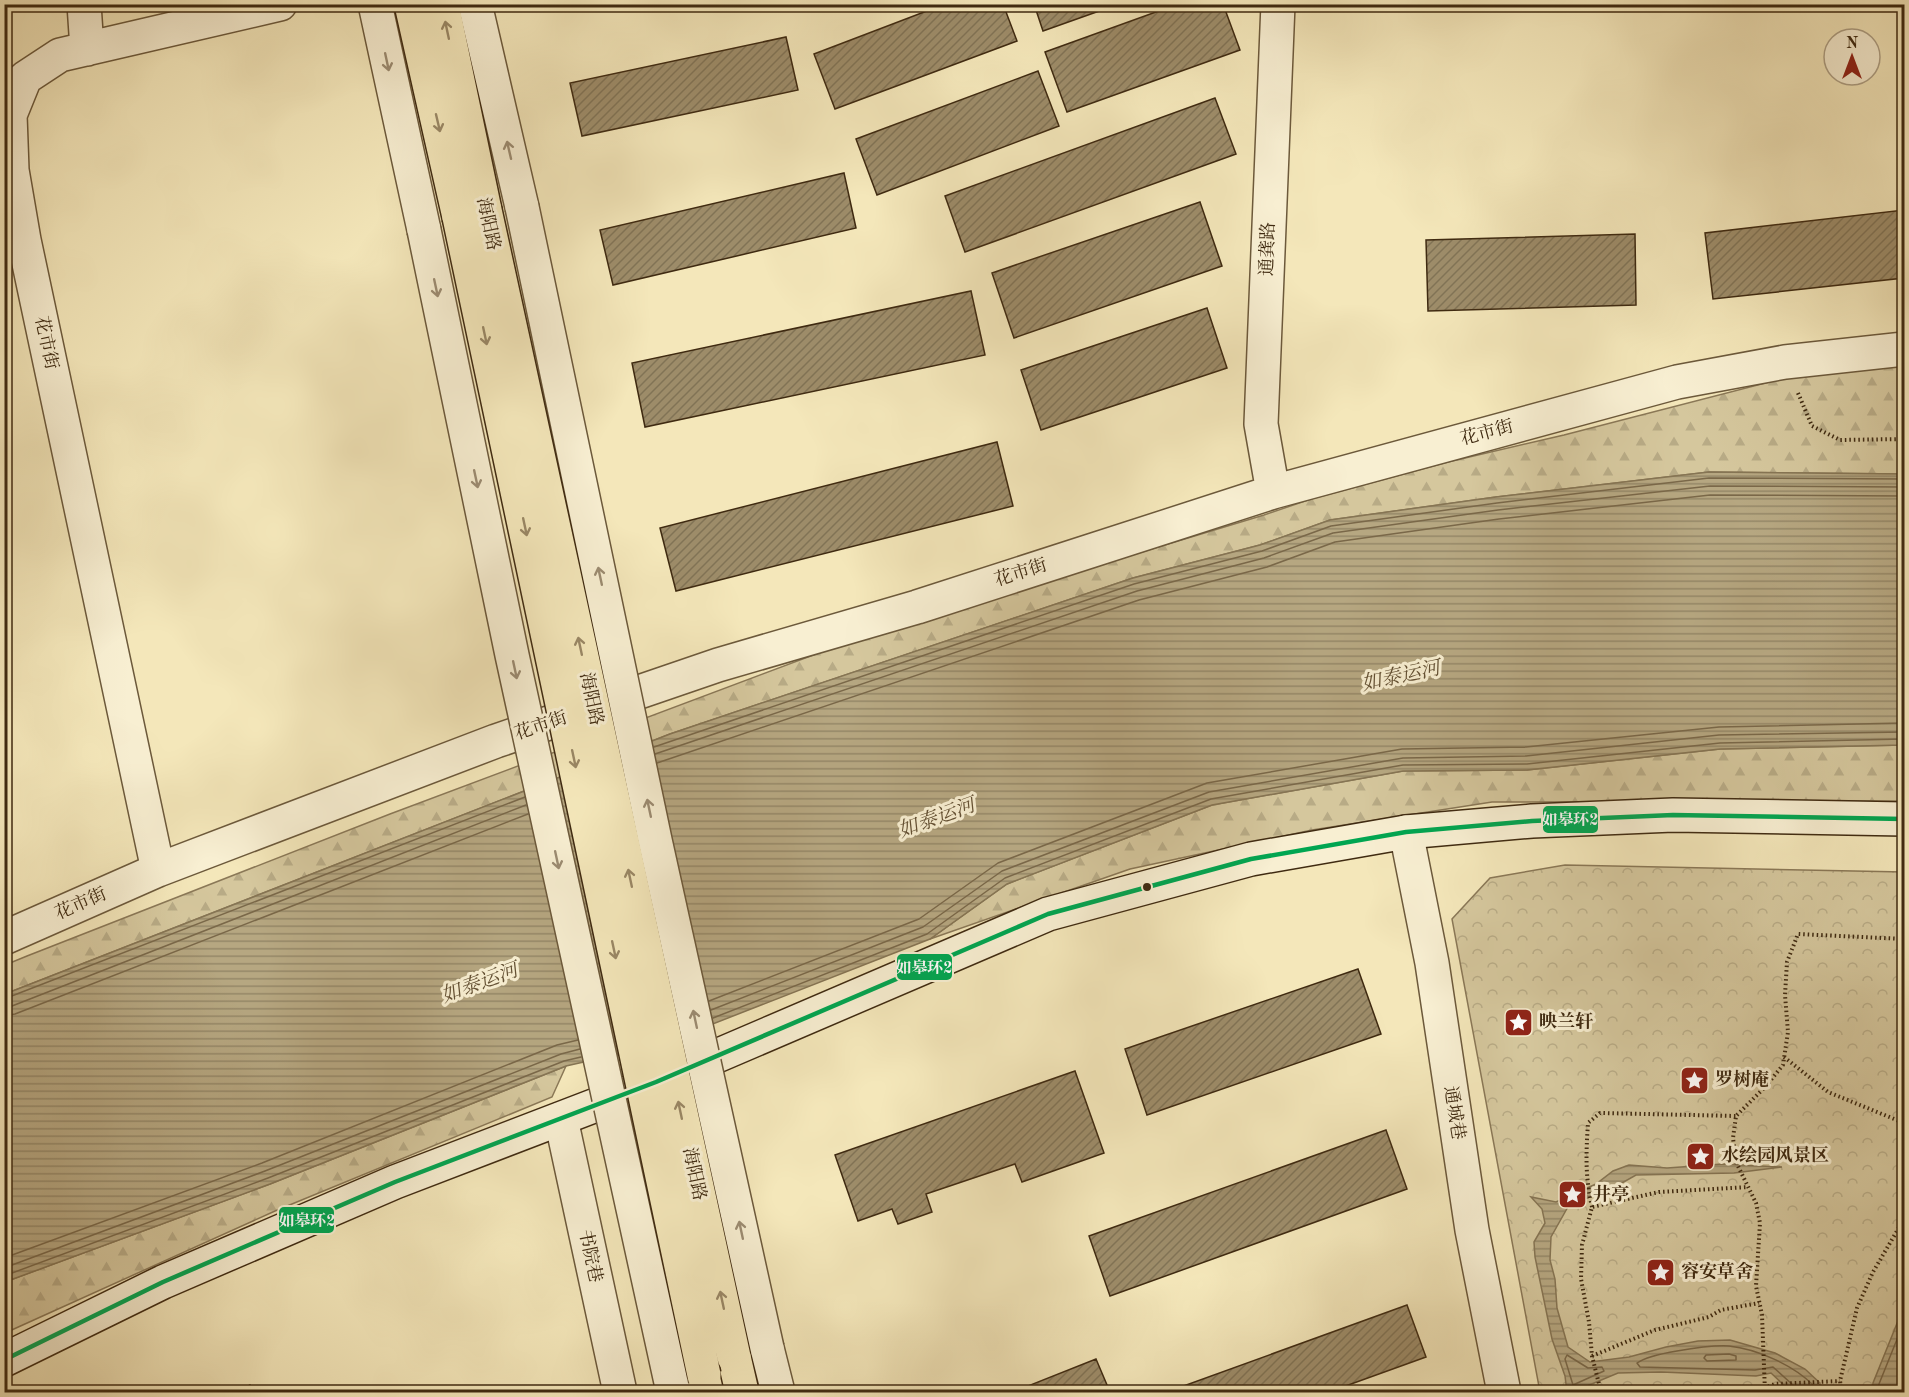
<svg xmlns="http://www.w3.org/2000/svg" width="1909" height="1397" viewBox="0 0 1909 1397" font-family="'Old Standard TT','Noto Serif SC',serif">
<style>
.forest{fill:url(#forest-firs);stroke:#8a7857;stroke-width:1.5}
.park{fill:url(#park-crowns);stroke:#8a7857;stroke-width:1.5}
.water{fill:url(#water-rules);stroke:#867554;stroke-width:1.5}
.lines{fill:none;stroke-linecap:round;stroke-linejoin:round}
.shore{stroke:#7a6849;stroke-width:1.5}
.building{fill:url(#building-hatch);stroke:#3f2a11;stroke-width:1.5}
.street-casing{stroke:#6c593b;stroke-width:36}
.secondary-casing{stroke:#3f2a11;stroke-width:36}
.primary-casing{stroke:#3f2a11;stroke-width:36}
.path{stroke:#3f2a11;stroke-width:4;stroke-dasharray:1.5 3;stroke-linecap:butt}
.street{stroke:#f8efd2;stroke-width:33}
.secondary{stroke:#f8efd2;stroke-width:33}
.primary{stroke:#f4e7ba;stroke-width:33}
.street-bridge-casing{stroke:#6c593b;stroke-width:36;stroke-linecap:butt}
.primary-bridge-casing{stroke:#3f2a11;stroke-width:36;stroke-linecap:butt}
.street-bridge{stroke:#f8efd2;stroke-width:33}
.primary-bridge{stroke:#f4e7ba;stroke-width:33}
.bus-1-casing{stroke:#f8efd2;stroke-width:9}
.bus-1{stroke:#00a651;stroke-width:4.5}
.oneway{stroke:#9a8866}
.oneway2{stroke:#9c8c72}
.bus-dot{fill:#3f2a11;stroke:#f8efd2;stroke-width:2}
.labels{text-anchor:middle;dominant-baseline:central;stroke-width:6;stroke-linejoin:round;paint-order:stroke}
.street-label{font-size:18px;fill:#3f2a11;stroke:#f8efd2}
.poi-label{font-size:18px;font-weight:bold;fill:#3f2a11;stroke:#f8efd2;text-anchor:start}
.water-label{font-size:20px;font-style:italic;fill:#635033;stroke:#f8efd2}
.line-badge{stroke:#f8efd2;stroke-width:2}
.badge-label{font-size:16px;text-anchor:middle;font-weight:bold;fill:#fff}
</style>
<defs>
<pattern id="forest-firs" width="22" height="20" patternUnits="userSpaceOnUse" patternTransform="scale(1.5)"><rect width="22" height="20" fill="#d5c79d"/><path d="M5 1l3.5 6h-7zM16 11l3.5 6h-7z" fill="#b8ab86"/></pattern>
<pattern id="park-crowns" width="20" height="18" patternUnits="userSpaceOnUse" patternTransform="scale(1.5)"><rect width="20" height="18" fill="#d5c79d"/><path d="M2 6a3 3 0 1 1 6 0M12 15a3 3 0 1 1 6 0" fill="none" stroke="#b8ab86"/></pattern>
<pattern id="water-rules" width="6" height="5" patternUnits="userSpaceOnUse" patternTransform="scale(1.5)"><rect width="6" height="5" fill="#b6a781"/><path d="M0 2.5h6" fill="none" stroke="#958868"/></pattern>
<pattern id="building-hatch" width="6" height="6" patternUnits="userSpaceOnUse" patternTransform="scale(1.5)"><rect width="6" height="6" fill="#9d8c69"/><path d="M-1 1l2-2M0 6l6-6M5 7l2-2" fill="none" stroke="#817355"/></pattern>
</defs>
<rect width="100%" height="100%" fill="#f4e7ba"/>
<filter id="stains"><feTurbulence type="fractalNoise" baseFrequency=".00333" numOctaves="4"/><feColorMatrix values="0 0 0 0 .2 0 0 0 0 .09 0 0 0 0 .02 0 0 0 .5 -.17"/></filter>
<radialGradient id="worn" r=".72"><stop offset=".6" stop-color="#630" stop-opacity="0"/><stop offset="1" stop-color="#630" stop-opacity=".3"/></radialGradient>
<path class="forest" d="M 1904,366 L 1904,474 L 1709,472 L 1496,497 L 1330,520 L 1260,545 L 1133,578 L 670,734 L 5,994 L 5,965 L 27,956 L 390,814 L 864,636 L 1264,515 L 1311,499 L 1448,462 L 1564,435 L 1804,373 Z
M 1904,745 L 1904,801 L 1492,802 L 1312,830 L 1130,869 L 930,939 L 1007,884 L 1212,805 L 1403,771 L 1527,770 L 1720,749 Z
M 566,1066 L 552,1097 L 275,1211 L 5,1333 L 5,1282 L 270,1184 Z"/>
<path class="park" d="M 1565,865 L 1904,872 L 1904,1392 L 1540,1392 L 1452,919 L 1490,878 Z"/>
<path class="water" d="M 1709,472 L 1904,474 L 1904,745 L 1720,749 L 1527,770 L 1403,771 L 1212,805 L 1007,884 L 930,939 L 659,1045 L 566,1066 L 270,1184 L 5,1282 L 5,994 L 670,734 L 1133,578 L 1260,545 L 1330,520 L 1496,497 Z
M 1723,1164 L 1782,1167 L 1734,1173 L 1636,1175 L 1613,1188 L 1569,1205 L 1551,1237 L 1550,1260 L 1555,1279 L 1557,1308 L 1568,1347 L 1590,1362 L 1629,1357 L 1666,1347 L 1698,1341 L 1730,1340 L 1775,1353 L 1805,1369 L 1820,1383 L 1819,1392 L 1791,1392 L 1771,1373 L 1756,1376 L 1661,1372 L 1618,1373 L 1582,1388 L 1582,1392 L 1567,1392 L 1565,1376 L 1552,1339 L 1535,1257 L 1534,1242 L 1545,1223 L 1542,1209 L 1531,1197 L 1556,1202 L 1596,1184 L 1613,1171 L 1629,1165 L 1667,1168 Z
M 1904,1306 L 1904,1392 L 1872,1392 L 1873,1383 Z"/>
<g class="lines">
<path class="shore" d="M 654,747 L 1134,584 L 1262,551 L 1331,526 L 1497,503 L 1709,478 L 1904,479
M 655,754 L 1137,591 L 1264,558 L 1333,533 L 1498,510 L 1710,486 L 1904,487
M 657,763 L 1139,600 L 1267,567 L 1335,542 L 1499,519 L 1710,495 L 1904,496
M 4,999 L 525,797
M 709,1001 L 919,919 L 998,863 L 1207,783 L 1402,749 L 1526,747 L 1719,727 L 1904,723
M 4,1007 L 12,1006 L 526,805
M 711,1010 L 923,927 L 1002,871 L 1209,792 L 1403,758 L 1526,756 L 1719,735 L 1904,732
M 4,1016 L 15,1014 L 528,814
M 713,1018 L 927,934 L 1005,878 L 1211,799 L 1403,765 L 1527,764 L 1720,743 L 1904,739
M 4,1258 L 262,1163 L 557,1045 L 578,1040
M 4,1268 L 265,1171 L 561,1054 L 580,1049
M 4,1276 L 268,1178 L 564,1061 L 581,1057
M 1729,1354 L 1736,1356 L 1736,1360 L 1707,1361 L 1704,1358 L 1706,1355 Z
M 1567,1355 L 1588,1368 L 1602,1367 L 1604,1371 L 1573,1385 L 1565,1359 Z
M 1796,1392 L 1794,1386 L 1773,1367 L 1755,1370 L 1640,1367 L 1637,1363 C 1647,1356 1665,1353 1677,1351 C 1694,1348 1712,1345 1729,1346 C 1757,1349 1793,1365 1813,1385 L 1813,1392
M 1878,1392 L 1879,1384 L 1904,1322"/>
</g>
<path class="building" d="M 945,4 L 1003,4 L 1017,41 L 835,109 L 814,54 Z
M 1034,4 L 1119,4 L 1043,31 Z
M 1178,4 L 1223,4 L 1240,50 L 1067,112 L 1045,52 Z
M 786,37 L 798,90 L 582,136 L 570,83 Z
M 1038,71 L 1059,126 L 877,195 L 856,139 Z
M 1215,98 L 1236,154 L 965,252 L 945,196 Z
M 844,173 L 856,228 L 613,285 L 600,230 Z
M 1200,202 L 1222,266 L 1014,338 L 992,273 Z
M 1904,210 L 1904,278 L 1713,299 L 1705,233 Z
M 1635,234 L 1636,305 L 1428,311 L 1426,240 Z
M 971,291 L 985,355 L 645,427 L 632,363 Z
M 1207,308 L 1227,368 L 1041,430 L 1021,370 Z
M 997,442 L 1013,506 L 676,591 L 660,528 Z
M 1358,969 L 1381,1034 L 1147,1115 L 1125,1049 Z
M 1075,1071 L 1104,1153 L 1022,1182 L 1015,1164 L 926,1194 L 932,1212 L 898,1224 L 892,1209 L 858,1221 L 835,1155 Z
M 1386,1130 L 1407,1189 L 1110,1296 L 1089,1236 Z
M 1407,1305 L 1426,1357 L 1329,1392 L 1179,1392 L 1178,1388 Z
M 1096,1359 L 1110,1392 L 1013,1392 Z
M 250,1385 L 254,1392 L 236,1392 Z"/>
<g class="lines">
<defs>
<path id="street" d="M 84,4 L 87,49
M 375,4 L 424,230
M 475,4 L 522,207
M 1273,492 L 1261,424 L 1278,4
M 1406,832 L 1432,963 L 1472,1230 L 1504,1392
M 158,870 L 24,240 L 12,170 L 10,115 L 25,78 L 60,55 L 280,4
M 4,938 L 158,870 L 496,741 L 718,665 L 917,607 L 1273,492 L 1677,382 L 1785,362 L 1904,349
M 561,1119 L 620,1392
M 767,1348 L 778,1392"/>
<path id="secondary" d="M 4,1360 L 163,1282 L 395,1182 L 656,1082 L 1048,914 L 1251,859 L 1406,832 L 1532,821 L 1673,815 L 1904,819"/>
<path id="primary" d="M 411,4 L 459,217
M 442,4 L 485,210
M 734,1357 L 742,1392"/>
</defs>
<use href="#street" class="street-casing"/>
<use href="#secondary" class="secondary-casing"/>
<use href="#primary" class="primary-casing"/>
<path class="path" d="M 1798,393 L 1812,426 L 1840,440 L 1904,439
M 1784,1057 L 1828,1092 L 1904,1123
M 1592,1207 C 1585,1177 1586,1153 1588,1123 L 1600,1113 L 1736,1116
M 1592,1356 L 1655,1330 L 1709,1317 L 1721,1310 L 1759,1303
M 1764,1388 L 1775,1384 L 1840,1381
M 1601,1392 L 1592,1356 L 1589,1322 L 1581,1279 L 1582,1245 L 1592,1207 L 1659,1192 L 1748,1187
M 1765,1392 L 1762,1315 L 1756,1286 L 1760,1223 L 1756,1203 L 1736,1162 L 1733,1138 L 1736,1116 L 1766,1086 L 1783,1065 L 1788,1032 L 1785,995 L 1787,962 L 1798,934 L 1904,939
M 1842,1392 L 1840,1381 L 1857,1308 L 1873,1272 L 1904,1219"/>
<use href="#street" class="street"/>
<use href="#secondary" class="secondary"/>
<use href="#primary" class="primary"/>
<defs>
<path id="street-bridge" d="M 522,207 L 655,840 L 767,1348
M 424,230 L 512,655 L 672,1387"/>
<path id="primary-bridge" d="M 485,210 L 734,1357
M 459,217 L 704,1375"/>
</defs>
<use href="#street-bridge" class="street-bridge-casing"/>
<use href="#primary-bridge" class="primary-bridge-casing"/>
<use href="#street-bridge" class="street-bridge"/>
<use href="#primary-bridge" class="primary-bridge"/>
<defs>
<path id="bus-1" d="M 4,1360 L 163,1282 L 395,1182 L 656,1082 L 1048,914 L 1251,859 L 1406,832 L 1532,821 L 1673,815 L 1904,819"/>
</defs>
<use href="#bus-1" class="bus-1-casing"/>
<use href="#bus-1" class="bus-1"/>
</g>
<defs><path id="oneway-shaft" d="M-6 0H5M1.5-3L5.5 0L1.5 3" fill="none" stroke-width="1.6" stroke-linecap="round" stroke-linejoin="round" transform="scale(1.5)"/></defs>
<g class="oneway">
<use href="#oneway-shaft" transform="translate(447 30) rotate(-102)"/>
<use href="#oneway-shaft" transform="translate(438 123) rotate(77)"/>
<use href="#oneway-shaft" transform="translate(485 336) rotate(78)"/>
<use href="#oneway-shaft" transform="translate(525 527) rotate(78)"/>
<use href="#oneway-shaft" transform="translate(580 646) rotate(-102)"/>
<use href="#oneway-shaft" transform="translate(574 759) rotate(78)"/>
<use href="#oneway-shaft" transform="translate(630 878) rotate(-102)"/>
<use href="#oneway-shaft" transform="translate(614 950) rotate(78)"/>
<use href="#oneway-shaft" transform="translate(680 1110) rotate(-102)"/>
<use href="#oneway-shaft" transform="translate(722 1300) rotate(-102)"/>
</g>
<g class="oneway2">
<use href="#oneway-shaft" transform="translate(387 62) rotate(78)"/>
<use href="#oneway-shaft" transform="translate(509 150) rotate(-103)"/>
<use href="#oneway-shaft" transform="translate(436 288) rotate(78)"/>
<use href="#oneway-shaft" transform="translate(476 479) rotate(78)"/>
<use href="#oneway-shaft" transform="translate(600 576) rotate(-102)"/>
<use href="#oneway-shaft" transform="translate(515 670) rotate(78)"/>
<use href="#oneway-shaft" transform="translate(649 808) rotate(-102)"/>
<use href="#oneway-shaft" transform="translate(557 860) rotate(78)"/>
<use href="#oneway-shaft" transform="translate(695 1019) rotate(-102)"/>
<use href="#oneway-shaft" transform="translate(741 1230) rotate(-102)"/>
</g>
<defs>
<symbol id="sight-square" viewBox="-11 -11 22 22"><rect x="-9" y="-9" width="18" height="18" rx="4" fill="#8f2418" stroke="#f8efd2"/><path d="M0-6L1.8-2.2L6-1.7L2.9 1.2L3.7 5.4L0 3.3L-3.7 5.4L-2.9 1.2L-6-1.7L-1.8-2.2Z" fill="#fff"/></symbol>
</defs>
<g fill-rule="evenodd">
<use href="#sight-square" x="1502" y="1006" width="33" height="33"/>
<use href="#sight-square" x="1678" y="1064" width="33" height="33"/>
<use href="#sight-square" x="1684" y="1140" width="33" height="33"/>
<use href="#sight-square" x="1556" y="1178" width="33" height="33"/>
<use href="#sight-square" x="1644" y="1256" width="33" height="33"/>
</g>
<circle class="bus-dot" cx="1147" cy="887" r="5"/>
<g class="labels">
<g class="street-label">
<text transform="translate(488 224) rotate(78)">海阳路</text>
<text transform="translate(1268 249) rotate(-88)">通龚路</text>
<text transform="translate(46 343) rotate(78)">花市街</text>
<text transform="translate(1487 433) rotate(-15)">花市街</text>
<text transform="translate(1021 573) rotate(-18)">花市街</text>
<text transform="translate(591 699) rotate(78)">海阳路</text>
<text transform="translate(541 726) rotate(-19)">花市街</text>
<text transform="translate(81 904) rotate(-24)">花市街</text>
<text transform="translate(1454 1113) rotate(81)">通城巷</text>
<text transform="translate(694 1174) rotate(78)">海阳路</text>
<text transform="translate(590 1256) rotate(78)">书院巷</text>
</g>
<g class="poi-label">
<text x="1539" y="1022">映兰轩</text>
<text x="1715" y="1080">罗树庵</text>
<text x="1721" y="1156">水绘园风景区</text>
<text x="1593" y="1195">井亭</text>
<text x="1681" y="1272">容安草舍</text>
</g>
<g class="water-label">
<text transform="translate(1401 677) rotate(-12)">如泰运河</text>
<text transform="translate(937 819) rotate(-20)">如泰运河</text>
<text transform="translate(480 984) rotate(-20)">如泰运河</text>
</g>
</g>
<g class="line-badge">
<rect x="1542" y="805" width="57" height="29" rx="6" fill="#00a651"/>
<rect x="896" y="953" width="57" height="28" rx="6" fill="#00a651"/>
<rect x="278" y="1206" width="57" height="28" rx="6" fill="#00a651"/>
</g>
<g class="badge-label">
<text x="1570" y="825">如皋环2</text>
<text x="924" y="973">如皋环2</text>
<text x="307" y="1226">如皋环2</text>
</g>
<rect width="1909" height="1397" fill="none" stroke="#f4e7ba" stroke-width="24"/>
<rect x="6" y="6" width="1897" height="1385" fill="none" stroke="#3f2a11" stroke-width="3"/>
<rect x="12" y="12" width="1885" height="1373" fill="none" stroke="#3f2a11" stroke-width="1.5"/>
<g transform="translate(1852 57)"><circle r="28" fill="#f8efd2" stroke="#aea085" stroke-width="1.5"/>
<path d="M0-4.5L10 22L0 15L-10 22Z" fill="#8f2418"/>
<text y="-9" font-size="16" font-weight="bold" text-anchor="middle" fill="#3f2a11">N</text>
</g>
<rect width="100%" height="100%" filter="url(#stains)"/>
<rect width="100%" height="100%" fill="url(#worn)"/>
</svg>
